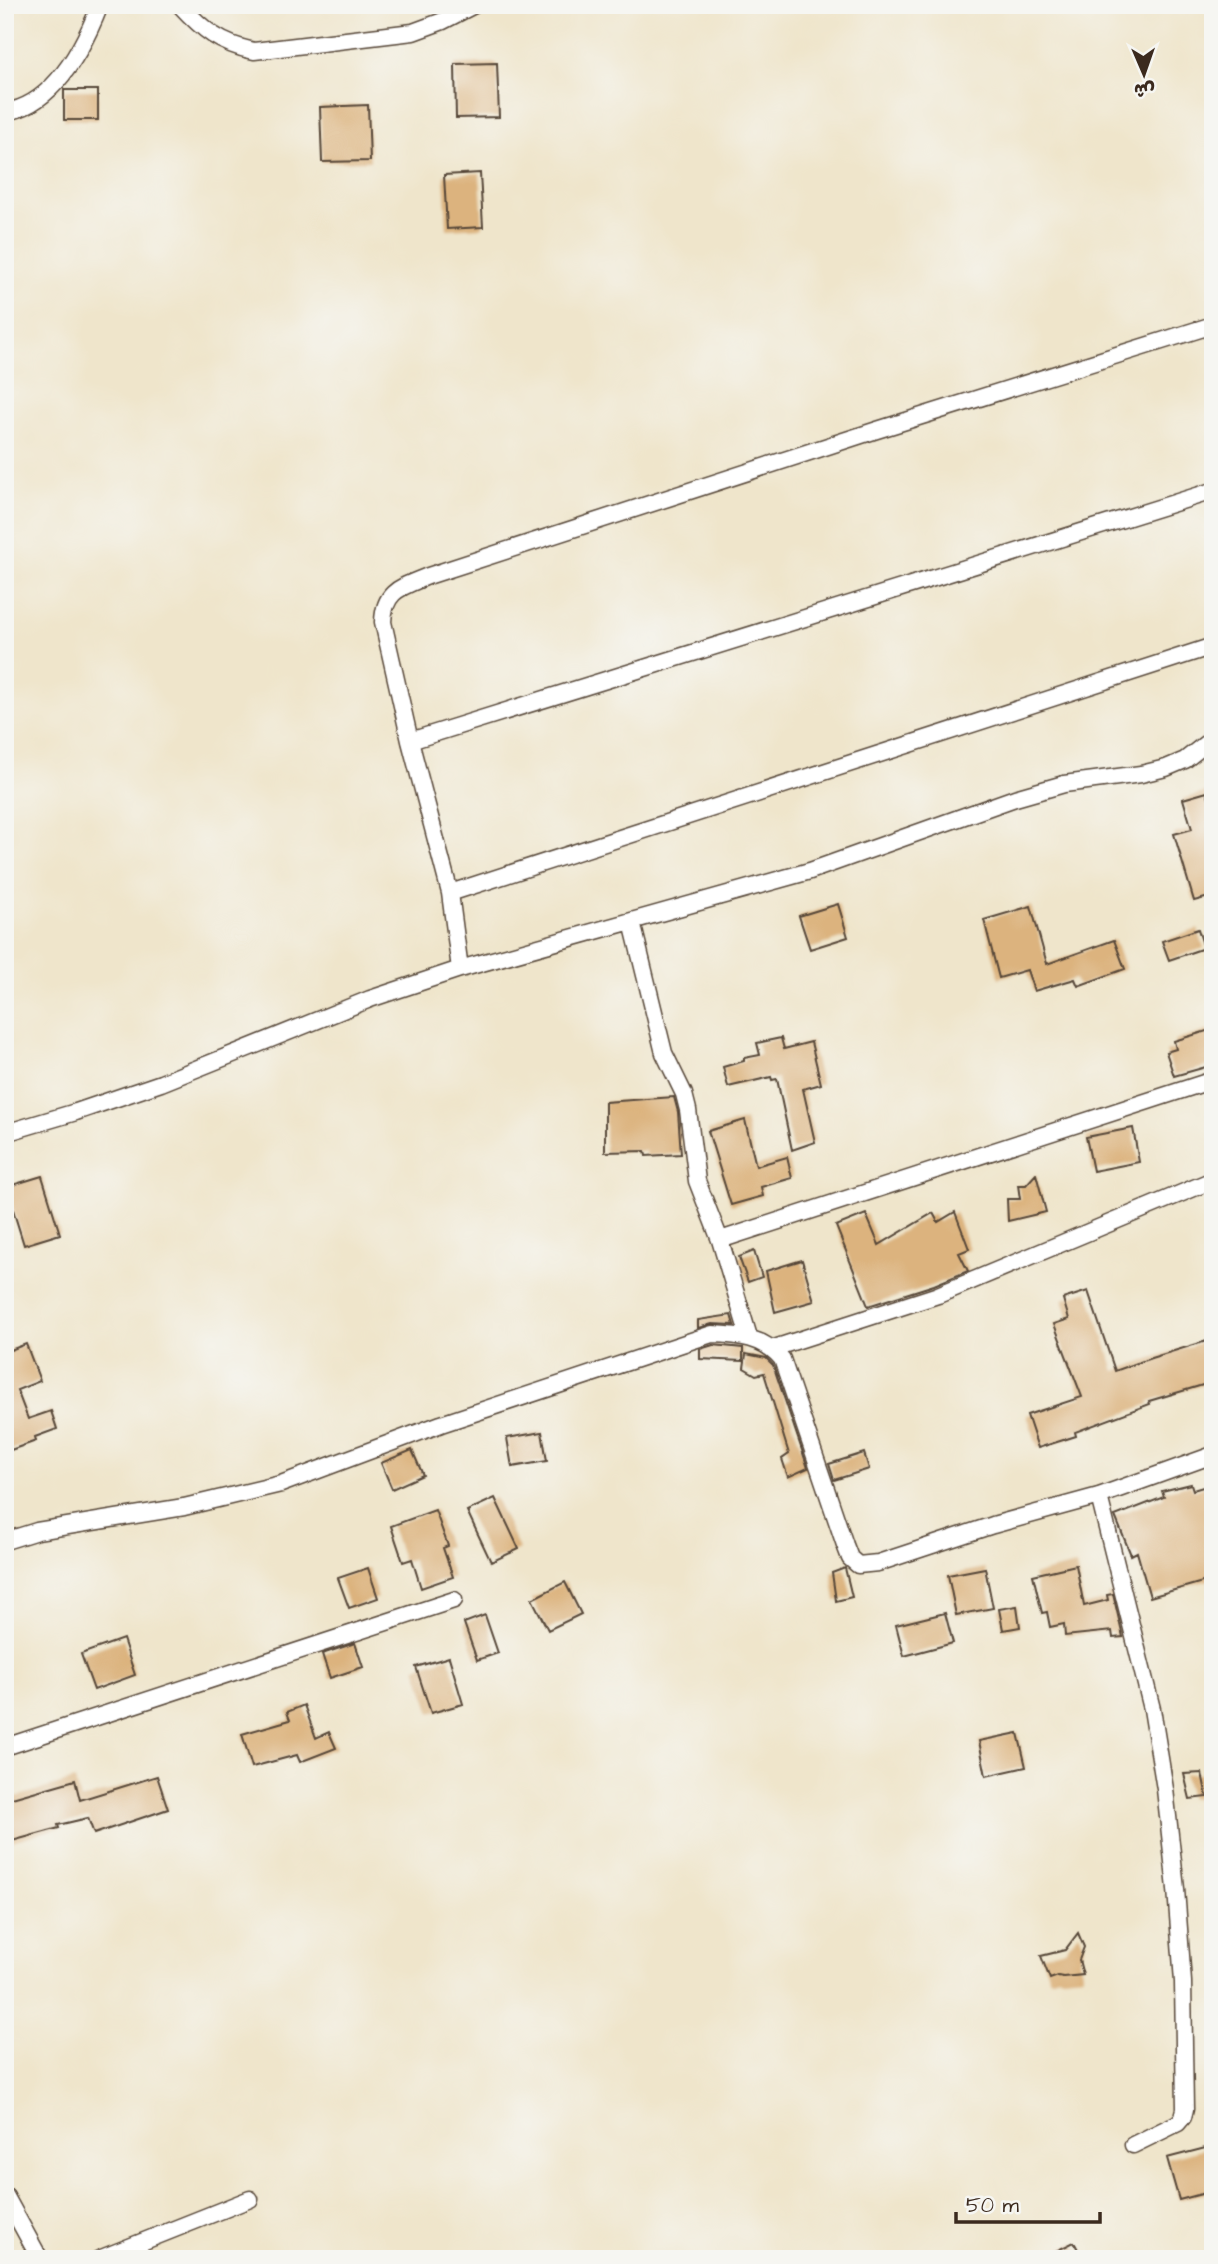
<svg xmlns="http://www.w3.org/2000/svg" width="1218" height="2264" viewBox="0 0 1218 2264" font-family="'Architects Daughter','Playpen Sans Arabic',sans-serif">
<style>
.building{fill:#dcb37e}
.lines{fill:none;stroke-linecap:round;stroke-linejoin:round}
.street-casing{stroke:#564638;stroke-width:19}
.street{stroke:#fff;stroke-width:16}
</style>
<rect width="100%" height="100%" fill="#f6f6f2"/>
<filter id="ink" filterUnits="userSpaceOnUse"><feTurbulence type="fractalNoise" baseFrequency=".0143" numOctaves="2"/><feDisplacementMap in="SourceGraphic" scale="14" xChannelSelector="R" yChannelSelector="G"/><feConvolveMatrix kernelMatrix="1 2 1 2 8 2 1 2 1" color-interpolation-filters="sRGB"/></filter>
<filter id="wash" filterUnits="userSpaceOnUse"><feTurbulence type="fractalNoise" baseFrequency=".00686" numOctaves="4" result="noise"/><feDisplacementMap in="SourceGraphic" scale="28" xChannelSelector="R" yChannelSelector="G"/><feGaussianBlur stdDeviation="1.57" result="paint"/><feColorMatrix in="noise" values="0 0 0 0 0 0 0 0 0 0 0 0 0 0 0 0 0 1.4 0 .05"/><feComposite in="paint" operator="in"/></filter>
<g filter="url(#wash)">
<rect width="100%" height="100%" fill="#efe5cb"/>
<g id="blocks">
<path class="building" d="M 497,63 L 499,117 L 456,118 L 455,64 Z
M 64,90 L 98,90 L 98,120 L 64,120 Z
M 368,105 L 370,161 L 322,162 L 320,107 Z
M 480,173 L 483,227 L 447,229 L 444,175 Z
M 1207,792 L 1213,811 L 1213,896 L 1194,901 L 1174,834 L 1192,829 L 1183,799 Z
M 838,904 L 848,937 L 810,949 L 799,916 Z
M 1031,906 L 1047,964 L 1114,940 L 1125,969 L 1078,986 L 1075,979 L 1034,991 L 1027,970 L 999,978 L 984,920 Z
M 1198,929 L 1204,948 L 1169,960 L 1162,941 Z
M 1213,1029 L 1213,1065 L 1174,1076 L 1166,1052 L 1176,1049 L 1174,1041 Z
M 781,1038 L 784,1049 L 811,1042 L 821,1084 L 803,1089 L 815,1142 L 792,1150 L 777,1079 L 772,1080 L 771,1077 L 728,1087 L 723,1067 L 744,1061 L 744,1058 L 760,1055 L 757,1043 Z
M 674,1097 L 678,1112 L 681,1154 L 646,1156 L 645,1151 L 605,1152 L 605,1102 Z
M 745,1120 L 756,1166 L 787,1157 L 792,1178 L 761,1187 L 763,1196 L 731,1205 L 708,1131 Z
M 1133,1128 L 1139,1162 L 1093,1171 L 1086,1137 Z
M 1036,1174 L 1046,1212 L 1008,1221 L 1007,1199 L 1020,1199 L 1018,1185 L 1026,1185 Z
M 42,1176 L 60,1234 L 24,1245 L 6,1187 Z
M 955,1212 L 969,1249 L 959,1253 L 968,1271 L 934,1285 L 868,1306 L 836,1226 L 866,1214 L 879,1245 L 933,1213 L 938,1222 Z
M 754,1251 L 762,1277 L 748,1282 L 739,1257 Z
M 802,1260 L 814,1301 L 775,1312 L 766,1271 Z
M 1088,1291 L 1115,1371 L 1151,1358 L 1213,1339 L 1213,1382 L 1149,1401 L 1150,1404 L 1075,1432 L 1076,1436 L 1038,1448 L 1027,1415 L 1082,1397 L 1054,1324 L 1069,1319 L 1063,1299 Z
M 731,1315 L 734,1325 L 712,1324 L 698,1328 L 698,1320 Z
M 26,1344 L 40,1381 L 17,1390 L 28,1419 L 51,1411 L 57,1429 L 35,1437 L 36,1441 L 5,1452 L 5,1352 Z
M 713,1345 L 743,1348 L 743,1361 L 700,1359 L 700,1349 Z
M 746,1354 L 766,1358 L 773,1365 L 808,1468 L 788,1477 L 782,1459 L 789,1454 L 764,1373 L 756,1375 L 744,1368 Z
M 542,1432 L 547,1461 L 512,1467 L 507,1438 Z
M 412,1450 L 423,1475 L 392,1489 L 381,1463 Z
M 864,1453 L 869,1469 L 834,1480 L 829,1464 Z
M 1191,1484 L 1193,1490 L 1213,1484 L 1213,1579 L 1150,1597 L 1137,1552 L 1131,1555 L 1115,1516 L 1164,1497 L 1162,1491 Z
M 495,1498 L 519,1549 L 491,1562 L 467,1511 Z
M 435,1510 L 448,1546 L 443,1548 L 453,1577 L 421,1588 L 412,1559 L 403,1562 L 391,1526 Z
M 1076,1565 L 1084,1606 L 1108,1600 L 1107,1595 L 1113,1594 L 1123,1637 L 1113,1638 L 1112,1631 L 1065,1636 L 1064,1624 L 1050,1627 L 1047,1612 L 1042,1613 L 1033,1575 Z
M 368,1568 L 378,1598 L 349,1608 L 338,1578 Z
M 845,1568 L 852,1597 L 836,1601 L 832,1573 Z
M 985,1568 L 993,1608 L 956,1615 L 948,1575 Z
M 565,1582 L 581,1614 L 548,1630 L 532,1599 Z
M 1017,1606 L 1020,1627 L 1003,1630 L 999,1609 Z
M 945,1613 L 953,1643 L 904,1656 L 896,1625 Z
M 485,1615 L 498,1653 L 477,1660 L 464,1623 Z
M 123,1639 L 135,1675 L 94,1690 L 81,1654 Z
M 355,1643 L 363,1667 L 330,1678 L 322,1654 Z
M 449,1657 L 463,1704 L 431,1713 L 416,1667 Z
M 304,1705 L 316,1738 L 329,1732 L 336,1748 L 300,1762 L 297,1755 L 252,1767 L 242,1734 L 290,1720 L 287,1712 Z
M 1018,1733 L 1026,1767 L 986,1776 L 979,1741 Z
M 1202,1773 L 1207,1797 L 1190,1799 L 1184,1774 Z
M 157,1776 L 168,1809 L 94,1834 L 88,1818 L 58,1825 L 59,1828 L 5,1843 L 5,1800 L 75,1780 L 80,1800 Z
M 1078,1933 L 1084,1947 L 1079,1960 L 1083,1975 L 1063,1977 L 1058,1976 L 1050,1979 L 1041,1956 L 1065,1950 Z
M 1213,2146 L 1213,2184 L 1207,2184 L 1209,2192 L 1179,2200 L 1167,2158 Z
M 1074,2242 L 1083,2259 L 1040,2259 Z"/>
</g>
</g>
<g filter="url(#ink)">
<use href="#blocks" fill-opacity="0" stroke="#564638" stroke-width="2"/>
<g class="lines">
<defs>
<path id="street" d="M 180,5 C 203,30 220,44 254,51 L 413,32 L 443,21 L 474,5
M 5,112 C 55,105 84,46 100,5
M 410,741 L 1213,491
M 450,893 L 1213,646
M 632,922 L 664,1053 L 684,1094 L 688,1110 L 697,1181 L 720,1240 L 749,1337
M 460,969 L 450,893 L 410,741 L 383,622 C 384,590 402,587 428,576 L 877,430 L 1213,325
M 5,1133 L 76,1112 L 161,1083 L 370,999 L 460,969 L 810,871 L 1015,798 L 1064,784 L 1141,774 L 1166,768 L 1185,760 L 1213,738
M 720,1240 L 1213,1080
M 774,1348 L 938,1295 L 1213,1180
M 1099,1496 L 1152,1709 L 1165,1789 L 1176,1889 L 1183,1982 L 1185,2109 L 1183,2117 L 1178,2123 L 1133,2145
M 5,1541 L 37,1531 L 184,1507 L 281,1484 L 441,1424 L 712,1334 C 739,1335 764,1337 782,1359 L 845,1545 L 850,1558 L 858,1565 L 878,1563 L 993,1525 L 1099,1496 L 1213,1455
M 5,1747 L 454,1600
M 5,2195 L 40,2259
M 99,2259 L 250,2199"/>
</defs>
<use href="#street" class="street-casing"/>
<use href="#street" class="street"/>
</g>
</g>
<rect width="1218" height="2264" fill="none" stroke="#f6f6f2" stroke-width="28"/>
<g transform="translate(1144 74) rotate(178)" stroke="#f6f6f2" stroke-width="5" paint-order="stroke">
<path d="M0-5L12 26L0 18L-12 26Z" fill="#3b2a1e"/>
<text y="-10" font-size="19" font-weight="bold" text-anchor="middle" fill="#3b2a1e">ش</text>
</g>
<path d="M956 2212v10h144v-10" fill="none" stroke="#3b2a1e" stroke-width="3.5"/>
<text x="966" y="2212" font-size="21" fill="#3b2a1e" stroke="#f6f6f2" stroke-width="5" paint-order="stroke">50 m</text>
</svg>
